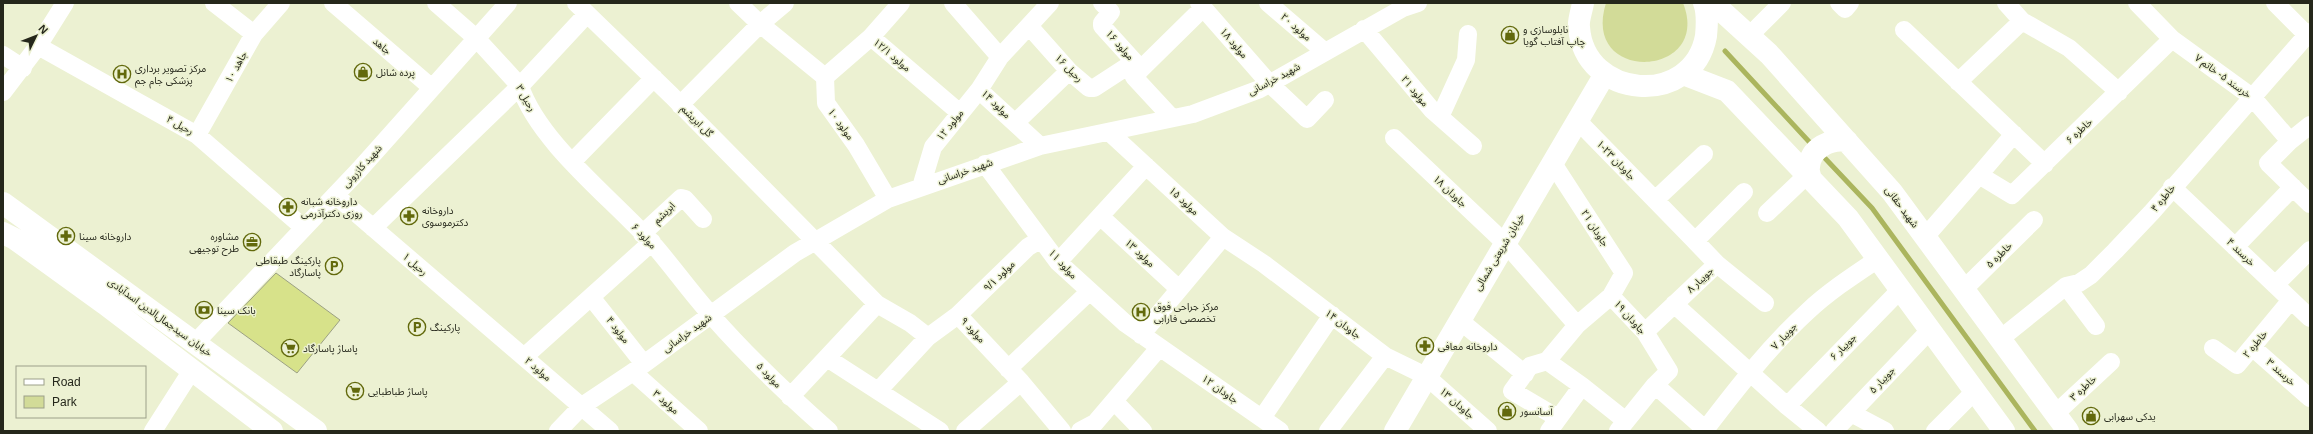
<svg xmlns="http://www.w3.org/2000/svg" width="2313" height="434" viewBox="0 0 2313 434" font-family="Arial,'Noto Sans Arabic',sans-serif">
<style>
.green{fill:#d2db98}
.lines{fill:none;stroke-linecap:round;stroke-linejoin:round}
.stream{stroke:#abb55e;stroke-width:5}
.building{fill:#d7e28a;stroke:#9ca184}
.minor{stroke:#fff;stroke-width:18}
.major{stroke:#fff;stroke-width:22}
.labels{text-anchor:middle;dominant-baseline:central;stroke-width:3;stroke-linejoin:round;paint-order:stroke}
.street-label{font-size:10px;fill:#25271b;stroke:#ecf1d2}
.poi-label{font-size:10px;fill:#25271b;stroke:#ecf1d2;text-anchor:start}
</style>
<rect width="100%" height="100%" fill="#ecf1d2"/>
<path class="green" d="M 1606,3 L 1683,3 C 1713,78 1580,85 1606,3 Z"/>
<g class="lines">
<path class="stream" d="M 1725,51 L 1814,147
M 1821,154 L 1872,208 L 2035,431"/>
</g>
<path class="building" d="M 276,273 L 340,320 L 297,373 L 228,323 Z"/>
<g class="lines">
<path class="minor" d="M 214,3 L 254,34
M 333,3 L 432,88
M 436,3 L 476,38 L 520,86 C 539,143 613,199 652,243 C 673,267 691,293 712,316 C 748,357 788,395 829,431
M 576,3 L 672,96 L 877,304 L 910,323 L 928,337 L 958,315 L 1021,382 L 1062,431
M 738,3 L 760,24 L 825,77 L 826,103 L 856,145 L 888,199
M 953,3 L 1000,57 L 979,90 L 1040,146
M 1102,3 L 1111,12 L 1102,23 L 1102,26 L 1141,69 L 1134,77 L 1172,118
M 1199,3 L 1269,83 L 1307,119 L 1325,100
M 1268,3 L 1324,51
M 1839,3 L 1845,9 L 1850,3
M 2137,3 L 2172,39 L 2252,97 L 2290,141 L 2268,163 L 2310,204
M 2275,3 L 2307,35 L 2310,32
M 2022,21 L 2069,48 L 2119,92
M 1029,26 L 1069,71 L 1089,88 L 1094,88 L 1134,62
M 1364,29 L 1432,110 L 1473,146
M 1904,30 L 2045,164
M 1749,36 L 1782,3
M 871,37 L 901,3
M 38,46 L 197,135 L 304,228
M 3,55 L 23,68
M 1000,57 L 1050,3
M 1141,69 L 1203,8
M 825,77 L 871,37 L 960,113
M 1958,82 L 2022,21 L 2006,3
M 3,92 L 38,46 L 65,3
M 680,105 L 760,24 L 785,3
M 1440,117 L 1466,60 L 1468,34
M 1577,120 L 1695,241
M 1015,123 L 1069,71
M 1109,132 L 1223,237 L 1264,264 L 1385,356 L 1426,376 L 1488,431
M 197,135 L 254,34 L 281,3
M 1394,138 L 1506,244 L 1577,325 L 1611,296 L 1645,332 L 1669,371 L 1655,385 L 1707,431
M 2290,141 L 2310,125
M 572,162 L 654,78
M 1552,162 L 1624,273 L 1611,296
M 985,164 L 1058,262 L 1125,323 L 1280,431
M 1979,175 L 2014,134
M 921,187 L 933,147 L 979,90
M 2172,187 L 2310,318
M 335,195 L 610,431
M 1655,200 L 1704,154
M 1767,213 L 1807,175
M 1100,216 L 1179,289
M 373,228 L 520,86 L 587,14
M 642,234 L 681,198 L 685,199 L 703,219
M 1925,237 L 1979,175 L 2012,195 L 2172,39
M 2235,247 L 2293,187
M 1058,262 L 1146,166
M 1717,264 L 1765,303
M 2275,285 L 2310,250
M 2066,286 L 2096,326
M 1964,289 L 2034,220
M 591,297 L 644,364
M 1674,304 L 1787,406 L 1818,431
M 958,315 L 1028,247 L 1041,239
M 1459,320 L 1525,374
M 1645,332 L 1717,264 L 1695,241 L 1744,192
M 1141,335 L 1223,237
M 2000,339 L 2066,286 L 2079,283 L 2091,275 L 2115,251 L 2152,212 L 2307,35
M 195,343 L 359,170 L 508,3
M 2252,347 L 2310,398
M 2213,348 L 2237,365 L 2291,300
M 524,357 L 652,242
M 827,358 L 940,431
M 1547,361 L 1530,366 L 1512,391 L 1558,418
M 1008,369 L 1090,291
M 633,372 L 699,431
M 1582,386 L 1626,421
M 878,391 L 928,337
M 790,397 L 877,304
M 1114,401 L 1143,431
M 1787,406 L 1900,290
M 1851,413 L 1885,431
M 2055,414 L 2111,362
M 1262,418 L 1332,315
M 1705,430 C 1737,388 1769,347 1807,312 C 1828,292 1854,275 1878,259
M 153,431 L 192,370
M 558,431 L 582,406 L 633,372 L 795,253 L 888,199 L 1040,146 L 1193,114 L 1260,89 L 1403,8 L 1418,3
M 965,431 L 1021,382
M 1080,431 L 1095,423 L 1159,348
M 1328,431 L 1385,356
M 1549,431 L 1582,386 L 1547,361 L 1577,325
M 1618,431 L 1655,385
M 1834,431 L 1930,330
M 1935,431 L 1975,391"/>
<path class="major" d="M 1583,3 C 1582,10 1578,20 1579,27 C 1584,100 1693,108 1706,36 C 1707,25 1708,13 1704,3
M 1713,3 L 1769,54 L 1892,192 L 2068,431
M 1683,74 L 1727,91 L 1848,218 L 2004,431
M 1811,179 C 1810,176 1808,170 1809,167 C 1810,148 1831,138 1847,141
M 3,203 L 316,431
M 3,233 L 15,239 L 105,304 L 272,431
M 1395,431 L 1605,74"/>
</g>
<defs>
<symbol id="shop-ring" viewBox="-11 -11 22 22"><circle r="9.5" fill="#ecf1d2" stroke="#62690c" stroke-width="1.5"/><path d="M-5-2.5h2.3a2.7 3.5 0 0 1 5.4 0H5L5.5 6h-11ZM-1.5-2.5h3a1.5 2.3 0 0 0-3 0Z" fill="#62690c"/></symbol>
<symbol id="hospital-ring" viewBox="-11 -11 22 22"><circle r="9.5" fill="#ecf1d2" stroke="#62690c" stroke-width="1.5"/><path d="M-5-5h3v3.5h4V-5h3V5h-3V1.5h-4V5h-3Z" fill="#62690c"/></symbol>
<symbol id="pharmacy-ring" viewBox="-11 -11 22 22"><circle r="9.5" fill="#ecf1d2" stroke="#62690c" stroke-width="1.5"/><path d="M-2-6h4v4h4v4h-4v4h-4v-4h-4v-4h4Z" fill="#62690c"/></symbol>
<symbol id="office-ring" viewBox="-11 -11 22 22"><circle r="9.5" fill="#ecf1d2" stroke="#62690c" stroke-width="1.5"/><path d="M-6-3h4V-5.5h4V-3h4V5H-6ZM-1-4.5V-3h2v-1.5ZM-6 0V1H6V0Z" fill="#62690c"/></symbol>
<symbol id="parking-ring" viewBox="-11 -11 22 22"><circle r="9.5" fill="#ecf1d2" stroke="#62690c" stroke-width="1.5"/><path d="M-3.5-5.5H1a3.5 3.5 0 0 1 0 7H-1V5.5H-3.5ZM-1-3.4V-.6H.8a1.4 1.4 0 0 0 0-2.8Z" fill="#62690c"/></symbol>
<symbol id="bank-ring" viewBox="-11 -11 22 22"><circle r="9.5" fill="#ecf1d2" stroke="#62690c" stroke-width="1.5"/><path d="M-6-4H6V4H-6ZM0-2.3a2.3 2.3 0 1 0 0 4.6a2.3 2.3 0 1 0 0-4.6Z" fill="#62690c"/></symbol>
<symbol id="supermarket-ring" viewBox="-11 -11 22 22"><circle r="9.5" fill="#ecf1d2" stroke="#62690c" stroke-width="1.5"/><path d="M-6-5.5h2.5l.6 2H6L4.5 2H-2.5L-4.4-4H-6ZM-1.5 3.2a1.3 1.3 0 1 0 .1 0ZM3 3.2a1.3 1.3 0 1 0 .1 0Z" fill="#62690c"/></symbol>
</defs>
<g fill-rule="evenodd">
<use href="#shop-ring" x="1500" y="25" width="20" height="20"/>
<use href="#shop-ring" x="353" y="62" width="20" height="20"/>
<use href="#hospital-ring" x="112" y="64" width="20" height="20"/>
<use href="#pharmacy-ring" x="278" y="197" width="20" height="20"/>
<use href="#pharmacy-ring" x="399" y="206" width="20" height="20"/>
<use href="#pharmacy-ring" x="56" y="226" width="20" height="20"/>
<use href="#office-ring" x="242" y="232" width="20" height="20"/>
<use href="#parking-ring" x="324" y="256" width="20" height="20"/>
<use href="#bank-ring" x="194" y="300" width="20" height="20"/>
<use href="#hospital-ring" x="1131" y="302" width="20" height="20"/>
<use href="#parking-ring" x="407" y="317" width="20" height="20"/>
<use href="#pharmacy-ring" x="1415" y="336" width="20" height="20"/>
<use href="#supermarket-ring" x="280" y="338" width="20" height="20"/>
<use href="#supermarket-ring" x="345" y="381" width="20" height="20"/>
<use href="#shop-ring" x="1497" y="401" width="20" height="20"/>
<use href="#shop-ring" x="2081" y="406" width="20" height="20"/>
</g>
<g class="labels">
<g class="street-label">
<text transform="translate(1296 27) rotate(41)">مولود ۲۰</text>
<text transform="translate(1234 43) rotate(49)">مولود ۱۸</text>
<text transform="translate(1120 45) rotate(48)">مولود ۱۶</text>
<text transform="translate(382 46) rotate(40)">جاهد</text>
<text transform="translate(892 55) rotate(40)">مولود ۱۲/۱</text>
<text transform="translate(236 67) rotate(-61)">جاهد ۱۰</text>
<text transform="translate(1069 68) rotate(45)">رحیل ۱۶</text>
<text transform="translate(2223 76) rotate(36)">خرسند ۵- خاتم ۷</text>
<text transform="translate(1274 79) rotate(-28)">شهید خراسانی</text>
<text transform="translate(1415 91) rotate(50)">مولود ۲۱</text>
<text transform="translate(526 98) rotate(60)">رحیل ۳</text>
<text transform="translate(996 104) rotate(44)">مولود ۱۴</text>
<text transform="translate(697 121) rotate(45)">گل ابریشم</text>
<text transform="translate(841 124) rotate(54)">مولود ۱۰</text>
<text transform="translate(180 125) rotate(29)">رحیل ۴</text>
<text transform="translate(950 125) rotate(-51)">مولود ۱۲</text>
<text transform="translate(2079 131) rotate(-43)">خاطره ۶</text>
<text transform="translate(1616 160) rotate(46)">جاودان ۲۳-۱</text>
<text transform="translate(362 166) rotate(-48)">شهید کازرونی</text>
<text transform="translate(965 171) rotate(-19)">شهید خراسانی</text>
<text transform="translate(1450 191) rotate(43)">جاودان ۱۸</text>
<text transform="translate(2163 198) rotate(-51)">خاطره ۴</text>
<text transform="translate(1184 201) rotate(43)">مولود ۱۵</text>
<text transform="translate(1902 207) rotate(53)">شهید حقانی</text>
<text transform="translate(664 213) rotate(-45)">ابریشم</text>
<text transform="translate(1595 228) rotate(57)">جاودان ۲۱</text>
<text transform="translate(644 236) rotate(46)">مولود ۶</text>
<text transform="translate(1499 252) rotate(-59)">خیابان شریعتی شمالی</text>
<text transform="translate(2241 252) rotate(44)">خرسند ۴</text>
<text transform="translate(1140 253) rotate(43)">مولود ۱۳</text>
<text transform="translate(1999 255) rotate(-44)">خاطره ۵</text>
<text transform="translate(415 264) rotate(41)">رحیل ۱</text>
<text transform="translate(1063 264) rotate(47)">مولود ۱۱</text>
<text transform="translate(999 276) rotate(-44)">مولود ۹/۱</text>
<text transform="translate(1700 280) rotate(-43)">جویبار ۸</text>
<text transform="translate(160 317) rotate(36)">خیابان سیدجمال‌الدین اسدآبادی</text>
<text transform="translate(1630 317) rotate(48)">جاودان ۱۹</text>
<text transform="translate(1343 324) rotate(37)">جاودان ۱۴</text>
<text transform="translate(618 330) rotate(52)">مولود ۴</text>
<text transform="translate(973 330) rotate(47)">مولود ۹</text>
<text transform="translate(687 333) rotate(-36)">شهید خراسانی</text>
<text transform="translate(1784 336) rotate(-47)">جویبار ۷</text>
<text transform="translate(2255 344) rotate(-50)">خاطره ۲</text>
<text transform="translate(1843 347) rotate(-45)">جویبار ۶</text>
<text transform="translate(538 369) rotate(40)">مولود ۲</text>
<text transform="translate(2281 372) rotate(42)">خرسند ۳</text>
<text transform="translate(769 375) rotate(46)">مولود ۵</text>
<text transform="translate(1882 380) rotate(-47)">جویبار ۵</text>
<text transform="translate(2083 388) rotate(-43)">خاطره ۳</text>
<text transform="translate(1220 389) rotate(35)">جاودان ۱۲</text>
<text transform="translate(666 402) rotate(41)">مولود ۳</text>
<text transform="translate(1457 403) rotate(41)">جاودان ۱۳</text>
</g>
<g class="poi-label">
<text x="1523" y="29">نابلوسازی و<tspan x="1523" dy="12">چاپ آفتاب گویا</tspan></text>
<text x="135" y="68">مرکز تصویر برداری<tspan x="135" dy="12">پزشکی جام جم</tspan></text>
<text x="376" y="72">پرده شانل</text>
<text x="301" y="201">داروخانه شبانه<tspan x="301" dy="12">روزی دکترآذرمی</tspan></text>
<text x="422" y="210">داروخانه<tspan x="422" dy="12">دکترموسوی</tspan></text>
<text x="79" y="236">داروخانه سینا</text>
<text x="239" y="236" text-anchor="end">مشاوره<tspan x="239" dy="12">طرح توجیهی</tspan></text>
<text x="321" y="260" text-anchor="end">پارکینگ طبقاطی<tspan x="321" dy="12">پاسارگاد</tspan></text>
<text x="1154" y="306">مرکز جراحی فوق<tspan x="1154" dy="12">تخصصی فارابی</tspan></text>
<text x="217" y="310">بانک سینا</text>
<text x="430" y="327">پارکینگ</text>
<text x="1438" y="346">داروخانه معافی</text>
<text x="303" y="348">پاساژ پاسارگاد</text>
<text x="368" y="391">پاساژ طباطبایی</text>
<text x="1520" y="411">آسانسور</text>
<text x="2104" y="416">یدکی سهرابی</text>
</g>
</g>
<rect width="2313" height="434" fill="none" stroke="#25271b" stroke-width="8"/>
<rect x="16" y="366" width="130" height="52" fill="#ecf1d2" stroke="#9ca089"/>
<rect x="24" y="379" width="20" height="6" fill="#ffffff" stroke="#9ca089"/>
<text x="52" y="386" font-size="12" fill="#25271b">Road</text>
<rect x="24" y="396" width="20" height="12" fill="#d2db98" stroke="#9ca089"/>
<text x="52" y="406" font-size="12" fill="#25271b">Park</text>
<g transform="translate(36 36) rotate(47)" stroke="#ecf1d2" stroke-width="3" paint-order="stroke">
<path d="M0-3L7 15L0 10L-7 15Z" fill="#25271b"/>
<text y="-6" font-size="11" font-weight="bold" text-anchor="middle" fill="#25271b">N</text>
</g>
</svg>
